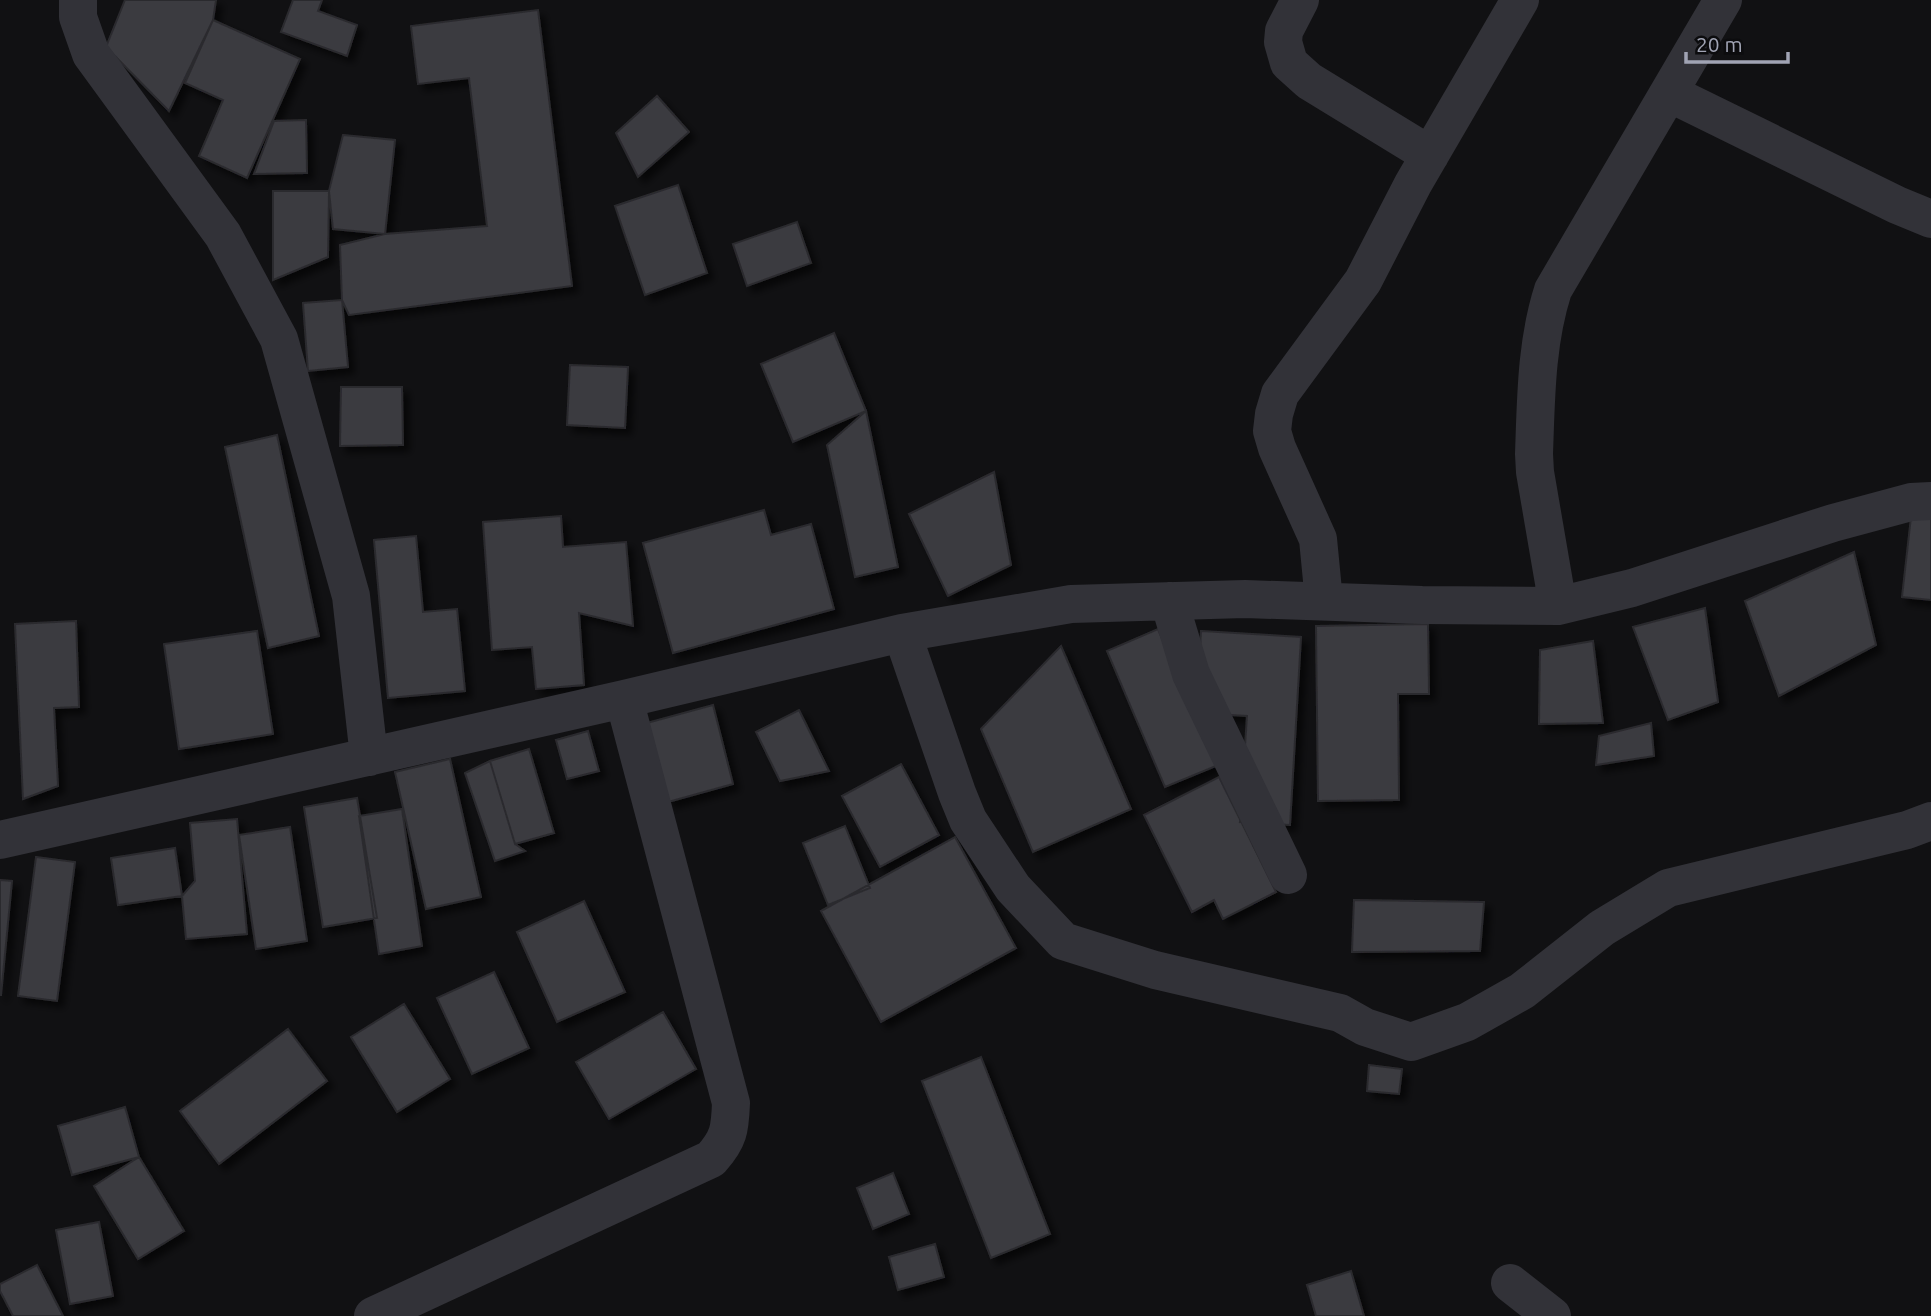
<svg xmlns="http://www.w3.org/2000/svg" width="1931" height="1316" viewBox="0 0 1931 1316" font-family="Ubuntu,sans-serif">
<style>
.building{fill:#3b3b40;stroke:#2c2b2f;stroke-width:2;filter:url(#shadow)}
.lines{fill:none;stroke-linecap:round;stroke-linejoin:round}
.minor{stroke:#323238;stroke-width:38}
</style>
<defs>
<filter id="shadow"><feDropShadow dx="6" dy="6" stdDeviation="3.5" flood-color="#0009"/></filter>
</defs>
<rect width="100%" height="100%" fill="#111113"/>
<path class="building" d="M 125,0 L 216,0 L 213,20 L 169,111 L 106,47 Z
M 293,0 L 322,0 L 318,11 L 357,25 L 347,56 L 281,32 Z
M 538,10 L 572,286 L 349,315 L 342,300 L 340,245 L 385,234 L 487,226 L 469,78 L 418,84 L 411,26 Z
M 213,20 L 300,59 L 247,178 L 199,156 L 223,100 L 185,83 Z
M 657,96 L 689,132 L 638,177 L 616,133 Z
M 306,120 L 307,173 L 254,174 L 274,121 Z
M 343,135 L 395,140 L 385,234 L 333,229 L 329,191 Z
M 678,185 L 707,273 L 645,295 L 615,206 Z
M 273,191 L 329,191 L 328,257 L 273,280 Z
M 797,222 L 811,263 L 747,286 L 733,244 Z
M 342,300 L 348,367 L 308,371 L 303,303 Z
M 834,333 L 866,411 L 793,442 L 761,364 Z
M 570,365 L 628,367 L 625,428 L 567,425 Z
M 341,387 L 402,387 L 403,445 L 340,446 Z
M 866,411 L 898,567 L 855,577 L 827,445 Z
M 277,435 L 319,636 L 268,648 L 225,447 Z
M 994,472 L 1011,565 L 948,596 L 909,514 Z
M 764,510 L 771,535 L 811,524 L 834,609 L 673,653 L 643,543 Z
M 561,516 L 563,547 L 626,542 L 633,626 L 579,613 L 584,685 L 536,689 L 532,647 L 492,650 L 483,522 Z
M 1911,517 L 1931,518 L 1931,600 L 1902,597 Z
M 416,536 L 423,612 L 457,609 L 465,691 L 388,698 L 374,540 Z
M 1854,552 L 1876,645 L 1779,696 L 1745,601 Z
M 1705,608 L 1718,702 L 1668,720 L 1633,627 Z
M 76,621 L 79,707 L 54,708 L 58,786 L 23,799 L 15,624 Z
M 1428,624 L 1429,694 L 1398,694 L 1399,800 L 1318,801 L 1316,626 Z
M 1158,629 L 1216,766 L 1165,787 L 1107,651 Z
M 257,631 L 273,734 L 179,749 L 164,644 Z
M 1201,631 L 1301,637 L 1290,825 L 1240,822 L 1247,716 L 1197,713 Z
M 1593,641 L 1603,723 L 1539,724 L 1540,650 Z
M 1061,646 L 1131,809 L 1033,852 L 981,729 Z
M 713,705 L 733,784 L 668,802 L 647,723 Z
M 799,710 L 829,771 L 780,781 L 756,732 Z
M 1651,723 L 1654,756 L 1596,765 L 1599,736 Z
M 588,731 L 599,771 L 567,779 L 556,740 Z
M 529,749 L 554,833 L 515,844 L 490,761 Z
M 450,759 L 481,897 L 426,909 L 395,772 Z
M 490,761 L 515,844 L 525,851 L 495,861 L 465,773 Z
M 901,764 L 939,835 L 880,867 L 842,796 Z
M 1219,777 L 1276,892 L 1223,919 L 1214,900 L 1192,912 L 1144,815 Z
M 357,798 L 377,918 L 323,927 L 304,807 Z
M 402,809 L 422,946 L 379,954 L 359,816 Z
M 237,819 L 247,934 L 186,939 L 182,896 L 195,881 L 190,823 Z
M 845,826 L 870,888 L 828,905 L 803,843 Z
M 290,827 L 307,941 L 256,949 L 239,835 Z
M 955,837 L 1016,948 L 881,1022 L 821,911 Z
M 175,848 L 182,896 L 118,905 L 111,858 Z
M 36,857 L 75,862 L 57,1001 L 18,996 Z
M 0,880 L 12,881 L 1,995 L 0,995 Z
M 1354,900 L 1484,902 L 1480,951 L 1352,952 Z
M 584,901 L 625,992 L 557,1022 L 517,932 Z
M 494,972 L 529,1048 L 472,1074 L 437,998 Z
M 404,1004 L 450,1079 L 397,1112 L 351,1037 Z
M 663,1012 L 696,1069 L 609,1119 L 576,1062 Z
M 288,1029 L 327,1081 L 219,1164 L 180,1111 Z
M 981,1057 L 1050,1234 L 991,1258 L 922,1081 Z
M 1369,1065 L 1402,1069 L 1399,1094 L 1367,1091 Z
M 125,1107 L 139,1157 L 72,1175 L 58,1126 Z
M 139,1157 L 184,1231 L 138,1259 L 94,1186 Z
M 893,1173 L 909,1214 L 873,1229 L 857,1188 Z
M 99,1222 L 113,1296 L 70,1304 L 56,1230 Z
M 935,1244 L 944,1277 L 898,1290 L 889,1257 Z
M 37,1265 L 63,1316 L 13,1316 L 0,1291 L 0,1284 Z
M 1351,1271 L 1364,1316 L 1316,1316 L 1307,1285 Z"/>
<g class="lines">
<path class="minor" d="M 78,0 L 78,17 L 91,54 L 223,235 L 279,339 L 351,596 L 369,757
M 1300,0 L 1284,31 L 1283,42 L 1289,63 L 1309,81 L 1430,155
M 1669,93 L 1897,205 L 1931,219
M 1169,601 L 1191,674 L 1288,875
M 1324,601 L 1318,539 L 1277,448 L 1272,431 L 1274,414 L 1280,394 L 1363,281 L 1413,184 L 1520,0
M 1558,606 L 1535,472 L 1534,454 C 1536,399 1536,343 1553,290 L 1723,0
M 902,633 L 957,793 L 968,820 L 1013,888 L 1063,941 L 1155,970 L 1340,1013 L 1365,1027 L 1411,1042 L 1467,1022 L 1522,991 L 1602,928 L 1668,888 L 1907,830 L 1931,821
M 0,840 L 624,699 L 902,633 L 1071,604 L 1245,599 L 1422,605 L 1558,606 L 1632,588 L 1833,523 L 1911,502 L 1931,501
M 1510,1283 L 1552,1316
M 373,1316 L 711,1159 C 729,1139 730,1129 731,1103 L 624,699"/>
</g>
<path d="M1686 52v10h102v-10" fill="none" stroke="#a1a4b4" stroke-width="3.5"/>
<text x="1696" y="52" font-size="21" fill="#a1a4b4" stroke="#0c0c0e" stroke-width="5" paint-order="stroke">20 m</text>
</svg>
